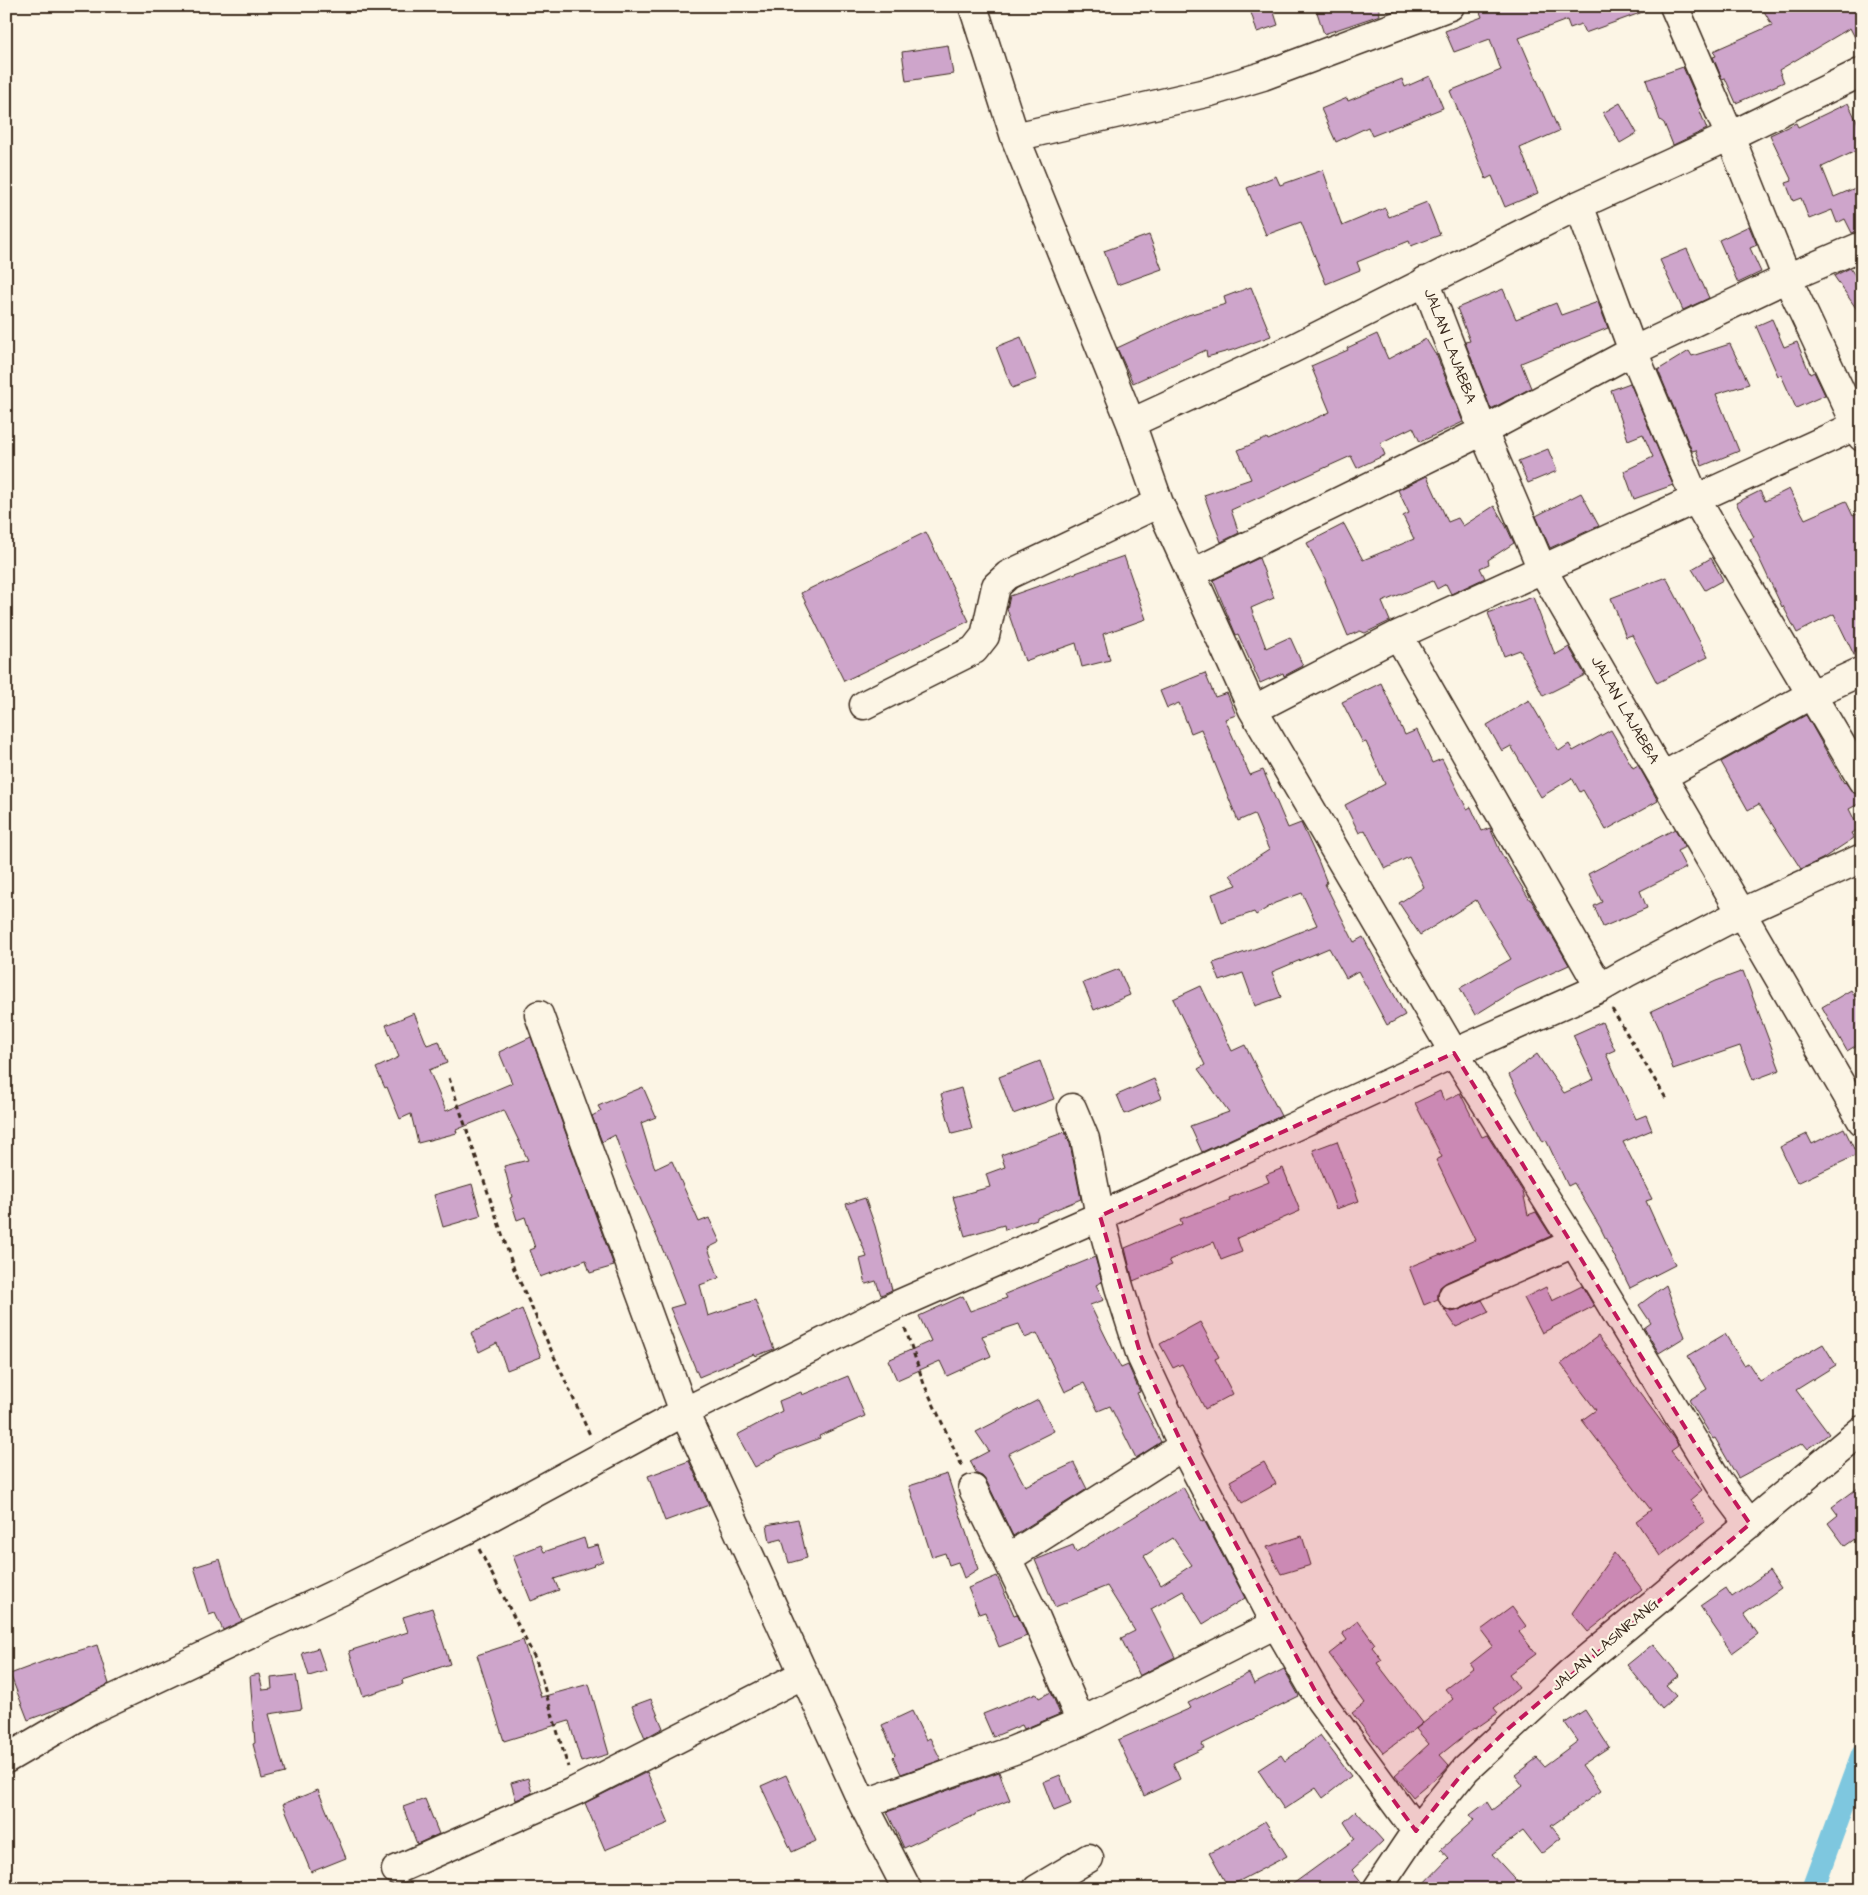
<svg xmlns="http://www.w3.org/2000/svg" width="1868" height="1895" viewBox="0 0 1868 1895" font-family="'Architects Daughter',sans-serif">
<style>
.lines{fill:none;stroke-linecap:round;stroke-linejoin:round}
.canal{stroke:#7ec7df;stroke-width:22}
.building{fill:#cea5cb;stroke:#3b2a1e;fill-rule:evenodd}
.minor-casing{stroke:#3b2a1e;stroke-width:31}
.path{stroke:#3b2a1e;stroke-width:3;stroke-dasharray:5 4;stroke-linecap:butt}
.minor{stroke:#fcf5e5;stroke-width:28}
.marked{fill:#c2185b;fill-opacity:0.2;stroke:#c2185b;stroke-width:4;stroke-dasharray:10 6;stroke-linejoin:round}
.labels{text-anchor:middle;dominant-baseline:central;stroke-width:4.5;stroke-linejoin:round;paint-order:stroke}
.street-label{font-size:15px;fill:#3b2a1e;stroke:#fcf5e5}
</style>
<rect width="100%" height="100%" fill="#fcf5e5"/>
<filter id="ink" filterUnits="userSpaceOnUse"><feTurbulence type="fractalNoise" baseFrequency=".02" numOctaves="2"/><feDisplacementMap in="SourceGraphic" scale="10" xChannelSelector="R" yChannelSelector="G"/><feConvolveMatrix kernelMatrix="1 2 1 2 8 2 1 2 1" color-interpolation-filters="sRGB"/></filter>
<g filter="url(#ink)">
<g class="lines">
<path class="canal" d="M 1813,1889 L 1862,1755"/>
</g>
<path class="building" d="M 1249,6 L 1272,6 L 1278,25 L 1257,32 Z
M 1315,6 L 1378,6 L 1380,15 L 1324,34 Z
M 1496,6 L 1651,6 L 1651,9 L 1585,33 L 1581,24 L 1570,28 L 1567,20 L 1519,38 L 1559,131 L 1520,148 L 1538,193 L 1505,207 L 1492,176 L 1486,179 L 1450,91 L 1501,70 L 1490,39 L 1454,52 L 1445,31 L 1482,17 L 1480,12 Z
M 1761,6 L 1862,6 L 1862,51 L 1850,28 L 1779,70 L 1784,82 L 1736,103 L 1725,78 L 1722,79 L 1713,57 L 1716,56 L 1713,51 L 1772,25 Z
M 948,45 L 953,74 L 906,81 L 902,52 Z
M 1683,67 L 1701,108 L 1699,109 L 1707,129 L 1673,145 L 1664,123 L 1660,120 L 1646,80 Z
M 1430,76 L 1443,108 L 1372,136 L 1368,127 L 1336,142 L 1321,109 L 1347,98 L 1348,101 L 1402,79 L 1405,87 Z
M 1620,103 L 1637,133 L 1620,143 L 1603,113 Z
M 1848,103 L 1862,132 L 1862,148 L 1822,167 L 1834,197 L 1862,185 L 1862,231 L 1852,233 L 1845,219 L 1837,223 L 1832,210 L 1809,219 L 1801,198 L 1793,201 L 1786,183 L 1792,181 L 1770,135 L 1796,123 L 1798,127 Z
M 1323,170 L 1342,226 L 1385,208 L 1389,217 L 1427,202 L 1440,235 L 1411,246 L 1409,241 L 1357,262 L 1360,270 L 1326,284 L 1301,222 L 1266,235 L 1247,188 L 1276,176 L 1280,185 Z
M 1749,226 L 1757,245 L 1750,248 L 1761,272 L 1738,283 L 1719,240 Z
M 1149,235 L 1162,269 L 1117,285 L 1104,251 Z
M 1687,249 L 1709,298 L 1683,310 L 1660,260 Z
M 1850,268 L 1862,286 L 1862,317 L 1834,276 Z
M 1251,287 L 1271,336 L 1236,349 L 1207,357 L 1206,350 L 1133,383 L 1117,348 L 1188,315 L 1226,304 L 1224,297 Z
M 1503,289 L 1516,319 L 1556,303 L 1561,315 L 1598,302 L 1608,328 L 1521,363 L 1531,388 L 1491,409 L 1465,342 L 1470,341 L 1457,308 Z
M 1772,319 L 1784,347 L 1797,342 L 1810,374 L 1814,372 L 1825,395 L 1796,408 L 1781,375 L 1778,376 L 1756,326 Z
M 1377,334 L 1388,359 L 1426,339 L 1435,354 L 1436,354 L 1463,422 L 1420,442 L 1413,427 L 1380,443 L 1385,455 L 1357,468 L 1351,456 L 1231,510 L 1239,533 L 1221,542 L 1204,495 L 1251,479 L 1238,450 L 1267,438 L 1268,440 L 1330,412 L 1311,366 L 1348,350 L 1347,348 Z
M 1021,337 L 1037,379 L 1012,388 L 996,347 Z
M 1730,344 L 1749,384 L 1716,394 L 1739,451 L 1702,466 L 1696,450 L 1692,451 L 1658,370 L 1689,351 L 1692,356 Z
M 1630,383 L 1673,485 L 1634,499 L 1624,471 L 1653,457 L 1643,434 L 1628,440 L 1611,390 Z
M 1548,449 L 1557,471 L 1528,483 L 1518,461 Z
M 1427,476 L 1448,522 L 1458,518 L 1463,526 L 1494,506 L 1506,526 L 1514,543 L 1488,560 L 1489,564 L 1480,568 L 1485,578 L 1451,594 L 1446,584 L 1437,589 L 1433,581 L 1382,602 L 1390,621 L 1365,633 L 1360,631 L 1348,636 L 1325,581 L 1326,581 L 1307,543 L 1344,524 L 1363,560 L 1414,539 L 1403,516 L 1409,513 L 1398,490 Z
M 1789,489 L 1805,519 L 1846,501 L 1853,516 L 1862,512 L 1862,656 L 1855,657 L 1834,614 L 1797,633 L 1783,606 L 1782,607 L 1750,539 L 1754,537 L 1736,503 L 1760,491 L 1765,501 Z
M 1581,493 L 1599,526 L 1550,548 L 1536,516 Z
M 926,532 L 969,621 L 844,681 L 801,593 Z
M 1124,556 L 1146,619 L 1103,634 L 1110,660 L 1082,667 L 1076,643 L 1025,661 L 1007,609 L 1010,596 Z
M 1259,558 L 1274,598 L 1251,608 L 1266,648 L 1290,637 L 1303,666 L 1284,676 L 1283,673 L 1260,683 L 1238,634 L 1236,635 L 1213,580 Z
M 1711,558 L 1723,580 L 1705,590 L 1692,569 Z
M 1666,577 L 1708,657 L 1657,683 L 1632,635 L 1626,637 L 1611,598 Z
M 1533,597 L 1555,655 L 1569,647 L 1585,675 L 1543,696 L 1520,650 L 1504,656 L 1488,613 Z
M 1205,673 L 1215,697 L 1227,693 L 1236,715 L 1225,719 L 1250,775 L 1263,770 L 1288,828 L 1301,823 L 1318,860 L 1327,883 L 1325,884 L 1354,942 L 1363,937 L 1405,1015 L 1387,1025 L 1358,971 L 1346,978 L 1329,948 L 1272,972 L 1281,997 L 1255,1006 L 1243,973 L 1220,981 L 1213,963 L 1263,946 L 1263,947 L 1317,925 L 1302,893 L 1275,903 L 1256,915 L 1254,912 L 1222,923 L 1212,894 L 1237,885 L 1230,875 L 1269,850 L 1254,814 L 1238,821 L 1201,729 L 1191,733 L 1179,703 L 1167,708 L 1160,691 Z
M 1381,683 L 1405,735 L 1417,730 L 1432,763 L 1442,759 L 1467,809 L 1471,807 L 1482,831 L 1490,828 L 1501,853 L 1530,900 L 1531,900 L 1569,965 L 1517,989 L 1475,1015 L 1460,988 L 1511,959 L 1476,900 L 1420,935 L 1399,903 L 1424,887 L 1409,857 L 1385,869 L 1365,830 L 1359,833 L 1345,805 L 1385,784 L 1366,742 L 1363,743 L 1342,702 Z
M 1529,700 L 1559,751 L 1569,744 L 1573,751 L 1611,730 L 1633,768 L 1638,765 L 1658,801 L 1606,830 L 1583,790 L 1580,792 L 1572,778 L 1541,797 L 1511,746 L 1502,751 L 1487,725 Z
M 1806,715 L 1844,783 L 1845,782 L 1854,793 L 1861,795 L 1862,802 L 1849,809 L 1859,829 L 1851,833 L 1854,838 L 1822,859 L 1801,869 L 1759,804 L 1748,810 L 1721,762 Z
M 1675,829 L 1685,847 L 1677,851 L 1686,868 L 1640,891 L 1647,908 L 1603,927 L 1594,906 L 1602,902 L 1588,874 Z
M 1119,969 L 1130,995 L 1094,1010 L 1083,983 Z
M 1743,971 L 1780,1070 L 1753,1080 L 1740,1046 L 1673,1069 L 1661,1032 L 1651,1011 L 1716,981 Z
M 1201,986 L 1232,1051 L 1245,1045 L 1281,1116 L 1202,1152 L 1190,1126 L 1229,1112 L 1198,1069 L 1205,1065 L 1173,999 Z
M 1851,990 L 1862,1008 L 1862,1042 L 1847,1051 L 1822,1007 Z
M 414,1013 L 427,1045 L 439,1041 L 447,1063 L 429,1070 L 446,1111 L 512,1083 L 499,1052 L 531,1037 L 614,1266 L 590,1273 L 586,1260 L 540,1277 L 530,1250 L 535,1248 L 525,1217 L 517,1220 L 510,1198 L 512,1197 L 504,1166 L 528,1160 L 504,1110 L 456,1130 L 457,1133 L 418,1143 L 411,1114 L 400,1119 L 387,1087 L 385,1088 L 376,1068 L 399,1057 L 386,1025 Z
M 1602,1022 L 1615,1050 L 1606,1054 L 1636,1119 L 1646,1115 L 1652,1130 L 1623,1142 L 1652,1199 L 1646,1201 L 1675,1265 L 1630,1288 L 1600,1227 L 1574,1183 L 1568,1186 L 1546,1140 L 1543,1142 L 1509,1075 L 1537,1054 L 1564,1093 L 1594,1079 L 1573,1035 Z
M 1040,1061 L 1054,1099 L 1013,1114 L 999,1077 Z
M 1154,1079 L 1162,1098 L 1125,1114 L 1117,1095 Z
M 643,1087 L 656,1117 L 641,1123 L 655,1169 L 672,1161 L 699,1222 L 709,1218 L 720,1242 L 708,1248 L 719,1278 L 700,1285 L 708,1316 L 755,1300 L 774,1349 L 755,1356 L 754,1354 L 699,1377 L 670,1308 L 684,1304 L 665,1255 L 625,1164 L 615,1135 L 602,1142 L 592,1116 L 601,1111 L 598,1106 Z
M 961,1088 L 972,1129 L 952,1134 L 941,1094 Z
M 1440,1091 L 1444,1101 L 1460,1093 L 1482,1137 L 1487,1135 L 1523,1192 L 1528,1215 L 1536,1212 L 1551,1236 L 1447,1282 L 1440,1287 L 1438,1294 L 1438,1299 L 1424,1305 L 1409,1267 L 1441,1254 L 1441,1255 L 1475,1240 L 1436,1160 L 1442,1157 L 1415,1103 Z
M 1844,1128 L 1857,1155 L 1797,1183 L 1780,1147 L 1807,1134 L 1812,1144 Z
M 1065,1132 L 1070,1144 L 1081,1199 L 1037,1217 L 1037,1219 L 1005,1230 L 1004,1225 L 965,1236 L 953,1197 L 990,1187 L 986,1174 L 1005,1167 L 1001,1155 Z
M 1337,1141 L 1359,1201 L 1336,1209 L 1313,1150 Z
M 1283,1168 L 1300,1211 L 1237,1238 L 1242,1252 L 1221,1260 L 1214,1242 L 1169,1260 L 1172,1265 L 1133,1281 L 1125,1248 L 1182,1224 L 1180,1219 L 1230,1200 L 1229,1198 L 1269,1182 L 1266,1175 Z
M 472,1184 L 481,1216 L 443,1227 L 434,1195 Z
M 865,1198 L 875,1226 L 892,1290 L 881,1295 L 876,1281 L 866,1284 L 860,1259 L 867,1257 L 846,1204 Z
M 1095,1257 L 1102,1282 L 1096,1285 L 1104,1300 L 1090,1305 L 1121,1368 L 1128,1365 L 1140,1392 L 1137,1393 L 1161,1442 L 1136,1458 L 1110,1406 L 1098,1411 L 1084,1383 L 1065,1392 L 1037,1333 L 1025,1338 L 1019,1324 L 982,1336 L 991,1356 L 947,1376 L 940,1361 L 897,1380 L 888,1360 L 931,1341 L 919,1316 L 963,1296 L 970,1311 L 1007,1298 L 1005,1294 Z
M 1666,1285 L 1685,1337 L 1659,1353 L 1644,1328 L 1651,1323 L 1639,1305 Z
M 1582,1286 L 1594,1306 L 1542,1333 L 1524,1298 L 1546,1287 L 1552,1301 Z
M 1482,1300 L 1489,1312 L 1456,1327 L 1444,1309 L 1452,1312 L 1459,1310 Z
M 522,1309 L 541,1357 L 507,1370 L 497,1343 L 479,1352 L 471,1333 Z
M 1200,1322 L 1219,1357 L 1215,1359 L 1233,1394 L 1205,1409 L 1182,1364 L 1173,1368 L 1160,1344 Z
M 1725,1334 L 1744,1365 L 1748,1363 L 1760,1381 L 1823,1344 L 1836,1365 L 1796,1390 L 1829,1434 L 1808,1449 L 1803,1443 L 1738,1478 L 1715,1438 L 1713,1439 L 1689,1400 L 1707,1389 L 1688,1356 Z
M 1598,1336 L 1677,1443 L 1678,1446 L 1671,1451 L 1702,1490 L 1690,1500 L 1705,1522 L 1660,1556 L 1636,1521 L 1651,1510 L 1582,1420 L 1596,1410 L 1561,1364 Z
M 848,1376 L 865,1416 L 819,1436 L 820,1438 L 781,1453 L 755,1467 L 737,1435 L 782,1411 L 779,1401 L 801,1392 L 802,1395 Z
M 1038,1400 L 1054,1431 L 1008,1454 L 1025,1486 L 1074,1463 L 1087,1489 L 1013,1536 L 987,1482 L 982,1476 L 977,1474 L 970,1461 L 989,1451 L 976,1432 Z
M 689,1461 L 709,1505 L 665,1521 L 648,1476 Z
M 1264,1462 L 1276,1484 L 1242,1503 L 1230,1481 Z
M 947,1474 L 978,1569 L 964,1578 L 958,1562 L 949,1565 L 945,1553 L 932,1557 L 909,1486 Z
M 1862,1485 L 1862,1534 L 1845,1546 L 1828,1523 L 1838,1515 L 1832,1507 Z
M 1183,1487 L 1202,1521 L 1204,1520 L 1245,1598 L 1203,1624 L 1183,1591 L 1151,1609 L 1175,1657 L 1139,1676 L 1121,1638 L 1135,1631 L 1107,1586 L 1055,1607 L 1035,1560 L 1073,1545 L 1076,1552 ZM 1173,1538 L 1192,1565 L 1161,1585 L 1144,1556 Z
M 798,1519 L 807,1558 L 789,1563 L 782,1539 L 770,1542 L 767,1525 Z
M 1302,1536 L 1311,1565 L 1281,1574 L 1267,1547 Z
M 584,1538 L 587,1548 L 598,1545 L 603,1561 L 593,1565 L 594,1566 L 554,1579 L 559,1590 L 531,1601 L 513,1556 L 541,1545 L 544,1552 Z
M 1614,1553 L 1642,1589 L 1588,1632 L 1572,1613 Z
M 220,1559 L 232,1599 L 242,1621 L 223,1630 L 215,1613 L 209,1615 L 194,1567 Z
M 1769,1571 L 1781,1588 L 1744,1614 L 1758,1634 L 1732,1653 L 1700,1606 L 1726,1588 L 1732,1597 Z
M 997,1576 L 1014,1615 L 1017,1614 L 1027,1636 L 999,1647 L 985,1612 L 979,1614 L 968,1588 Z
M 1512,1607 L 1526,1626 L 1519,1632 L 1536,1654 L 1509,1674 L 1519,1688 L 1494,1708 L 1498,1713 L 1475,1729 L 1474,1728 L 1440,1755 L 1449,1765 L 1443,1772 L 1413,1797 L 1395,1775 L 1429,1744 L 1416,1729 L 1453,1699 L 1445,1689 L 1473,1668 L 1470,1664 L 1493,1646 L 1481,1630 Z
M 432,1608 L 450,1664 L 402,1680 L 403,1684 L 363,1696 L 349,1651 L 408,1632 L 403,1617 Z
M 1358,1621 L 1375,1644 L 1372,1647 L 1382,1660 L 1377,1663 L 1423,1723 L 1383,1753 L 1352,1713 L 1365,1703 L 1329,1654 L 1347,1640 L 1342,1633 Z
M 523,1640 L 541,1697 L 589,1684 L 609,1754 L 581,1762 L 569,1721 L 504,1741 L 477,1655 Z
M 1653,1644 L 1679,1675 L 1666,1685 L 1676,1696 L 1662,1708 L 1627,1665 Z
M 97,1645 L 109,1684 L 68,1705 L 28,1720 L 10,1674 L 45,1661 Z
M 318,1648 L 326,1671 L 309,1676 L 302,1653 Z
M 1284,1669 L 1299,1696 L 1202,1744 L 1204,1748 L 1173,1763 L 1180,1779 L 1144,1796 L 1118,1740 L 1191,1708 L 1188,1703 L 1249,1673 L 1254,1684 Z
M 259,1674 L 263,1690 L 272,1689 L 271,1678 L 296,1675 L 302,1709 L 269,1714 L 285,1773 L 262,1779 L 253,1744 L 255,1743 L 250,1676 Z
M 1051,1692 L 1060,1714 L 1024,1729 L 1022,1725 L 993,1737 L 983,1714 L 1036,1693 L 1039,1698 Z
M 651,1699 L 663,1728 L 645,1738 L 632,1706 Z
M 1585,1710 L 1609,1747 L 1582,1765 L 1601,1791 L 1551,1826 L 1561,1838 L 1541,1854 L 1523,1831 L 1492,1854 L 1524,1889 L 1419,1889 L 1449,1858 L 1441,1849 L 1474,1820 L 1470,1815 L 1487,1802 L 1492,1810 L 1523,1786 L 1515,1775 L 1537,1758 L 1544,1766 L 1578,1741 L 1565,1723 Z
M 912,1711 L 926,1740 L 930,1738 L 941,1760 L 901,1774 L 893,1757 L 895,1755 L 882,1725 Z
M 1320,1735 L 1351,1776 L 1323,1798 L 1316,1788 L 1284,1809 L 1258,1770 L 1281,1755 L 1285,1761 Z
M 647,1772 L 669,1823 L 605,1850 L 585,1803 Z
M 999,1772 L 1010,1800 L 975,1814 L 975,1815 L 904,1848 L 887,1812 Z
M 786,1775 L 816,1841 L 792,1852 L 761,1786 Z
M 1060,1775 L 1071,1804 L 1054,1811 L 1043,1782 Z
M 528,1778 L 532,1793 L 516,1800 L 511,1783 Z
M 318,1790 L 346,1858 L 311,1872 L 283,1804 Z
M 425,1799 L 439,1834 L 417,1844 L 403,1807 Z
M 1356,1811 L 1383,1841 L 1352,1870 L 1363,1884 L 1362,1889 L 1286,1889 L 1355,1839 L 1344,1822 Z
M 1265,1821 L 1287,1856 L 1228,1887 L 1209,1853 L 1230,1843 Z"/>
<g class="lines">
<defs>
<path id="minor" d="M 973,6 L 1015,137 L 1131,423 L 1159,503 L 1253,710 L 1454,1053 L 1574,1243 L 1696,1445 L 1720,1484 L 1750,1524
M 1674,6 L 1730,136 L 1787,278 L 1862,437
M 1015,137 L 1210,92 L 1263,76 L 1450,6
M 1579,205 L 1633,351 L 1695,498 L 1862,780
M 1425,281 L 1483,431 L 1542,569 L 1862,1121
M 1131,423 L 1292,349 L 1579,205 L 1730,136 L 1862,72
M 1191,574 L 1483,431 L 1633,351 L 1787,278 L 1862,246
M 1398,635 L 1600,988
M 864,705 L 974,650 L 985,636 L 996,586 L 1008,575 L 1159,503
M 1253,710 L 1398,635 L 1862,423
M 1663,776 L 1812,694 L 1862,671
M 539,1015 L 684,1412 L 863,1804 L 907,1889
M 1072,1108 L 1085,1139 L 1100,1216 L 1119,1287 L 1141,1356 L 1183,1446 L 1276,1624 L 1320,1700 L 1416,1831
M 1453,1296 L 1574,1243
M 973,1489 L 1036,1618 L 1081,1722
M 1008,1558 L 1183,1446
M 6,1759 L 90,1710 L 352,1586 L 468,1529 L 684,1412 L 897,1305 L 1100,1216 L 1454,1053 L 1600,988 L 1626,973 L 1743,912 L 1862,858
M 863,1804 L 1014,1750 L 1081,1722 L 1276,1624
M 396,1870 L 575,1791 L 804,1674
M 1037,1889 L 1089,1858
M 1377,1889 L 1416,1831 L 1466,1769 L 1570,1673 L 1862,1430"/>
</defs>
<use href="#minor" class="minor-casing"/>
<path class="path" d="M 1612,1009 L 1667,1100
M 449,1078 L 514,1269 L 591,1437
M 905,1328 L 924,1384 L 963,1468
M 479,1549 L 536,1660 L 568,1767"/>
<use href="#minor" class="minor"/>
</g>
</g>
<path class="marked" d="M 1454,1053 L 1696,1445 L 1750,1524 L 1509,1728 L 1466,1769 L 1416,1831 L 1320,1700 L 1183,1446 L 1141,1356 L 1100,1216 Z"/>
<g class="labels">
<g class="street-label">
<text transform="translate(1450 346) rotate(69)">JALAN LAJABBA</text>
<text transform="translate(1625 710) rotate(60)">JALAN LAJABBA</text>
<text transform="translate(1605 1645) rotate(-40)">JALAN LASINRANG</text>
</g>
</g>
<rect width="1868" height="1895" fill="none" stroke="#fcf5e5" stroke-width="25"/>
<rect x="12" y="12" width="1843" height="1870" fill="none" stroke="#3b2a1e" stroke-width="2" filter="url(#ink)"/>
</svg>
